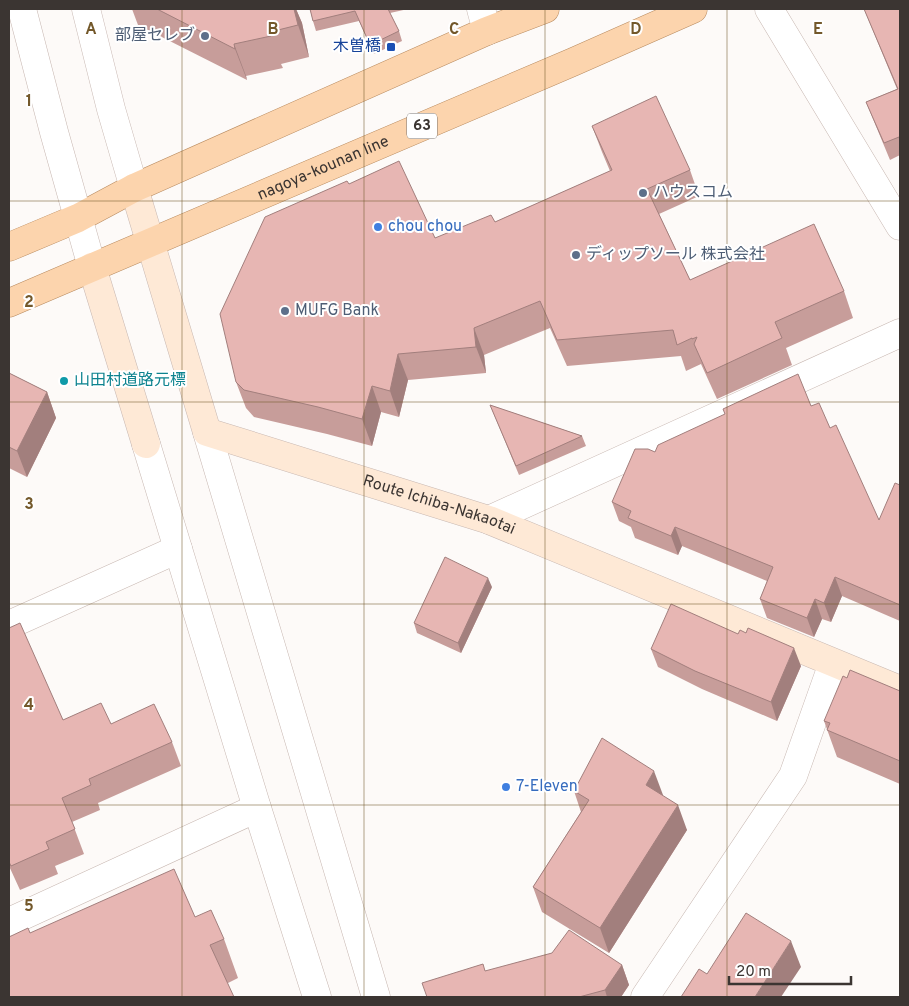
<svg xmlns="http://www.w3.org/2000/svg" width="909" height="1006" viewBox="0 0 909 1006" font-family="Overpass,'Noto Sans JP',sans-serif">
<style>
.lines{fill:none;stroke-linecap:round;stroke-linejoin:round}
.minor-casing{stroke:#c8b8b2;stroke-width:29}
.tertiary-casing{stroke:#c8b8b2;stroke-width:29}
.secondary-casing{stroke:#c8b8b2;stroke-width:29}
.primary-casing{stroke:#b78a5f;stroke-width:29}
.minor{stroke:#fff;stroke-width:28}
.tertiary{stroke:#fff;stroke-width:28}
.secondary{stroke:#fee9d6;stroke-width:28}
.primary{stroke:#fcd4ad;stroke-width:28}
.wall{fill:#c79d9a}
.shaded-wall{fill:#a27f7d}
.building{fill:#e7b6b3;stroke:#a27f7d}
.grid{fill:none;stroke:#73582a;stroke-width:1;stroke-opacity:0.55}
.service-dot{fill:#5c6f8a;stroke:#fff;stroke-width:2}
.transit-dot{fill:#1a4fb4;stroke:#fff;stroke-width:2}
.shop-dot{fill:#3f7fe0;stroke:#fff;stroke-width:2}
.culture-dot{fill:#0f9aa8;stroke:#fff;stroke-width:2}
.labels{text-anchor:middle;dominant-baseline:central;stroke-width:4;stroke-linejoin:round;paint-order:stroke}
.shield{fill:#fff;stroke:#767270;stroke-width:1}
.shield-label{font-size:15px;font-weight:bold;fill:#3b3532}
.service-label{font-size:16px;fill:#4e5e75;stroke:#fff;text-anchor:start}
.transit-label{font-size:16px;fill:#164399;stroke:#fff;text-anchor:end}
.street-label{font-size:16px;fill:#3b3532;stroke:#fff}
.shop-label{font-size:16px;fill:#366cbe;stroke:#fff;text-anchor:start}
.culture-label{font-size:16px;fill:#0d838f;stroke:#fff;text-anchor:start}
.grid-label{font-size:16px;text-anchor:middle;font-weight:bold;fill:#73582a;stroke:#fff;stroke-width:4;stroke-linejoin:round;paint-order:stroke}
</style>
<rect width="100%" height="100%" fill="#fdfaf8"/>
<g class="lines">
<defs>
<path id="minor" d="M 481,9 L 487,31
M 769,9 L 900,226
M 489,520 L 900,333
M 9,625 L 178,549
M 9,922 L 257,808
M 645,997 L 793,776 L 833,663"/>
<path id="tertiary" d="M 22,9 L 54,132 L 92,267
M 86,9 L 111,109 L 134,188
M 207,432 L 376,997
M 146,444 L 257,808 L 317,997"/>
<g id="secondary">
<path id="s1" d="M 134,188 L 207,432 L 489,520 L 900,690"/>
<path d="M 92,267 L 146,444"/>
</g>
<g id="primary">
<path d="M 9,247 L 78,218 L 134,188 L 487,31 L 545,9"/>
<path id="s2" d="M 9,303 L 573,62 L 693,9"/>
</g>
</defs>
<use href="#minor" class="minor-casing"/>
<use href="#tertiary" class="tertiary-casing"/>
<use href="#secondary" class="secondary-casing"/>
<use href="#primary" class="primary-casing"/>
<use href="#minor" class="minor"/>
<use href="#tertiary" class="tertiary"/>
<use href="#secondary" class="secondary"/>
<use href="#primary" class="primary"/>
</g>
<path class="wall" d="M 132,9 L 296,9 L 302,23 L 309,57 L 281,64 L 283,68 L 246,76 L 247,80 L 138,25 Z
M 310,9 L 408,9 L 390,13 L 399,31 L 402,41 L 374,54 L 359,21 L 316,31 L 313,21 Z
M 864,9 L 900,9 L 900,155 L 890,160 L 873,119 L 866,102 L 897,89 Z
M 592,126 L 690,170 L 699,196 L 659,214 L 690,280 L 844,291 L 853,318 L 786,348 L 792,365 L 717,399 L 701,364 L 686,371 L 681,356 L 567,366 L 550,328 L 484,355 L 486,373 L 408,380 L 399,417 L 381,412 L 372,446 L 327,434 L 254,417 L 246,408 L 236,382 L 349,184 L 435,238 L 495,222 L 610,171 L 602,152 Z
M 9,373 L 47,392 L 56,418 L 27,477 L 9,468 Z
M 490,405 L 582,436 L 586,446 L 519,475 Z
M 811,406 L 830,428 L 879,520 L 900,485 L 900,621 L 842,596 L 831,622 L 822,619 L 814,637 L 767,618 L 760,599 L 767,581 L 682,546 L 678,555 L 635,538 L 631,527 L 619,521 L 612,502 L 655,452 Z
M 492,587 L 461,653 L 417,633 L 414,623 Z
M 9,628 L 63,720 L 111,724 L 172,742 L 181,766 L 98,803 L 100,810 L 72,822 L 84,854 L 55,866 L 58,874 L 20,890 L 9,866 Z
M 651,649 L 801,666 L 777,721 L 702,689 L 658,667 Z
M 847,678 L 900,691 L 900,784 L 837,757 L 824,721 Z
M 574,791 L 663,795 L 663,796 L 687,830 L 609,953 L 542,912 L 533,887 L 581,812 Z
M 30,933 L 224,939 L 238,978 L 228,983 Z
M 622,965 L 629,985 L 621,997 L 427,997 L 485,971 Z"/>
<path class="shaded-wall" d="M 294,9 L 296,9 L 302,23 L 309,57 L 298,25 Z
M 234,44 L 246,76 L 247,80 L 235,49 Z
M 474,328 L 484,355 L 486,373 L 476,347 Z
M 398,354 L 408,380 L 399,417 L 390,391 Z
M 372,386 L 381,412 L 372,446 L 362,419 Z
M 47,392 L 56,418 L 27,477 L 17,451 Z
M 675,527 L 682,546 L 678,555 L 671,536 Z
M 835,577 L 842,596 L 831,622 L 824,603 Z
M 488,578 L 492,587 L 461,653 L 458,643 Z
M 815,599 L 822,619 L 814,637 L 807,618 Z
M 794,648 L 801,666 L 777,721 L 771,702 Z
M 654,771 L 663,795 L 655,809 L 646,785 Z
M 678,805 L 687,830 L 609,953 L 600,928 Z
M 791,941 L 801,967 L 781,997 L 755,997 Z
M 622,965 L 629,985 L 621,997 L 607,997 L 605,990 Z"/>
<path class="building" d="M 157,9 L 294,9 L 298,25 L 270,32 L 271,36 L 234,44 L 235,49 Z
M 310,9 L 388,9 L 399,31 L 370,45 L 355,11 L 313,21 Z
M 864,9 L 900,9 L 900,141 L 899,137 L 884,143 L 866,102 L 898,89 Z
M 656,96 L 690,170 L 647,189 L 690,280 L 814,224 L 844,291 L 775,322 L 782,338 L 707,373 L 694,344 L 697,337 L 692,339 L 692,338 L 677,345 L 673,330 L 557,340 L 540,301 L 474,328 L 476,347 L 398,354 L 390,391 L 372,386 L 362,419 L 318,407 L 244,390 L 236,382 L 220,314 L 265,217 L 347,181 L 349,184 L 399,161 L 435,238 L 491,215 L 495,222 L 612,170 L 592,126 Z
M 9,373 L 47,392 L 17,451 L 9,447 Z
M 798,374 L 811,406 L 819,403 L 830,428 L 836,425 L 879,520 L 895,483 L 900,485 L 900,605 L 835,577 L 824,603 L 815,599 L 807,618 L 760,599 L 773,567 L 675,527 L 671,536 L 628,518 L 631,511 L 612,502 L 635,449 L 648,449 L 655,452 L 658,445 L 725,414 L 723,409 Z
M 490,405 L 582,436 L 516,466 Z
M 445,557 L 488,578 L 458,643 L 414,623 Z
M 671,604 L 738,634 L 740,630 L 746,633 L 748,628 L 794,648 L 771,702 L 695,671 L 651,649 Z
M 20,623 L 63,720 L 101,703 L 111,724 L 154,704 L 172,742 L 89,779 L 91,785 L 62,798 L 75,829 L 46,842 L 49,849 L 11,866 L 9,862 L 9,628 Z
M 850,670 L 900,691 L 900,761 L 827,730 L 830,723 L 824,721 L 843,676 L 847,678 Z
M 602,738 L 654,771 L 646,785 L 678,805 L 600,928 L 533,887 L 589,800 L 574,791 Z
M 174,869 L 195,917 L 211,910 L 224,939 L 210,945 L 234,997 L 9,997 L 9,937 L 28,928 L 30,933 Z
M 746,913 L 791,941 L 755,997 L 681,997 L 699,969 L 707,974 Z
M 569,930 L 622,965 L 605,990 L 579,997 L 427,997 L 422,983 L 483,964 L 485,971 L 552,953 Z"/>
<path class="grid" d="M 182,9 L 182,997M 364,9 L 364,997M 545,9 L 545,997M 727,9 L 727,997M 9,201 L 900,201M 9,402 L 900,402M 9,604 L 900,604M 9,805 L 900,805"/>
<g class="service-dot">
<circle cx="205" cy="36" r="5"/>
<circle cx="643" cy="193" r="5"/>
<circle cx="576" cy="255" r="5"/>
<circle cx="285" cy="311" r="5"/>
</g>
<rect class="transit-dot" x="386" y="42" width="10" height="10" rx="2.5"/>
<g class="shop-dot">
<circle cx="378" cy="227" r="5"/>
<circle cx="506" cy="787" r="5"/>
</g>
<circle class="culture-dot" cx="64" cy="381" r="5"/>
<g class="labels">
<rect class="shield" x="407" y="113.5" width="30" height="25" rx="4"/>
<g class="shield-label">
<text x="422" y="126">63</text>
</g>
<g class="service-label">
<text x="195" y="36" text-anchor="end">部屋セレブ</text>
<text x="653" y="193">ハウスコム</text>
<text x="586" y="255">ディップソール 株式会社</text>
<text x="295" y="311">MUFG Bank</text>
</g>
<g class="transit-label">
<text x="381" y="47">木曽橋</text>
</g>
<g class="street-label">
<text stroke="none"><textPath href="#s2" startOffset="342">nagoya-kounan line</textPath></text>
<text stroke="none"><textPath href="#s1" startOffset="498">Route Ichiba-Nakaotai</textPath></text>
</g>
<g class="shop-label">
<text x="388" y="227">chou chou</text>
<text x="516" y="787">7-Eleven</text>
</g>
<g class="culture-label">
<text x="74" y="381">山田村道路元標</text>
</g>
</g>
<g class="grid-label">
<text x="91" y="34">A</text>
<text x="273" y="34">B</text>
<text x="454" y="34">C</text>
<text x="636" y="34">D</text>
<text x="818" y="34">E</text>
<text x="29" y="106">1</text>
<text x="29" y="307">2</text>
<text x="29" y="509">3</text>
<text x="29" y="710">4</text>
<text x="29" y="911">5</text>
</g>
<rect width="909" height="1006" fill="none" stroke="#3b3532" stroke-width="20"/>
<path d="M729 976v8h122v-8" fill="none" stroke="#3b3532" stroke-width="2.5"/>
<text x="736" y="976" font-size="15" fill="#3b3532" stroke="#ffffff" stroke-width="4" paint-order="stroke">20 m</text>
</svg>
